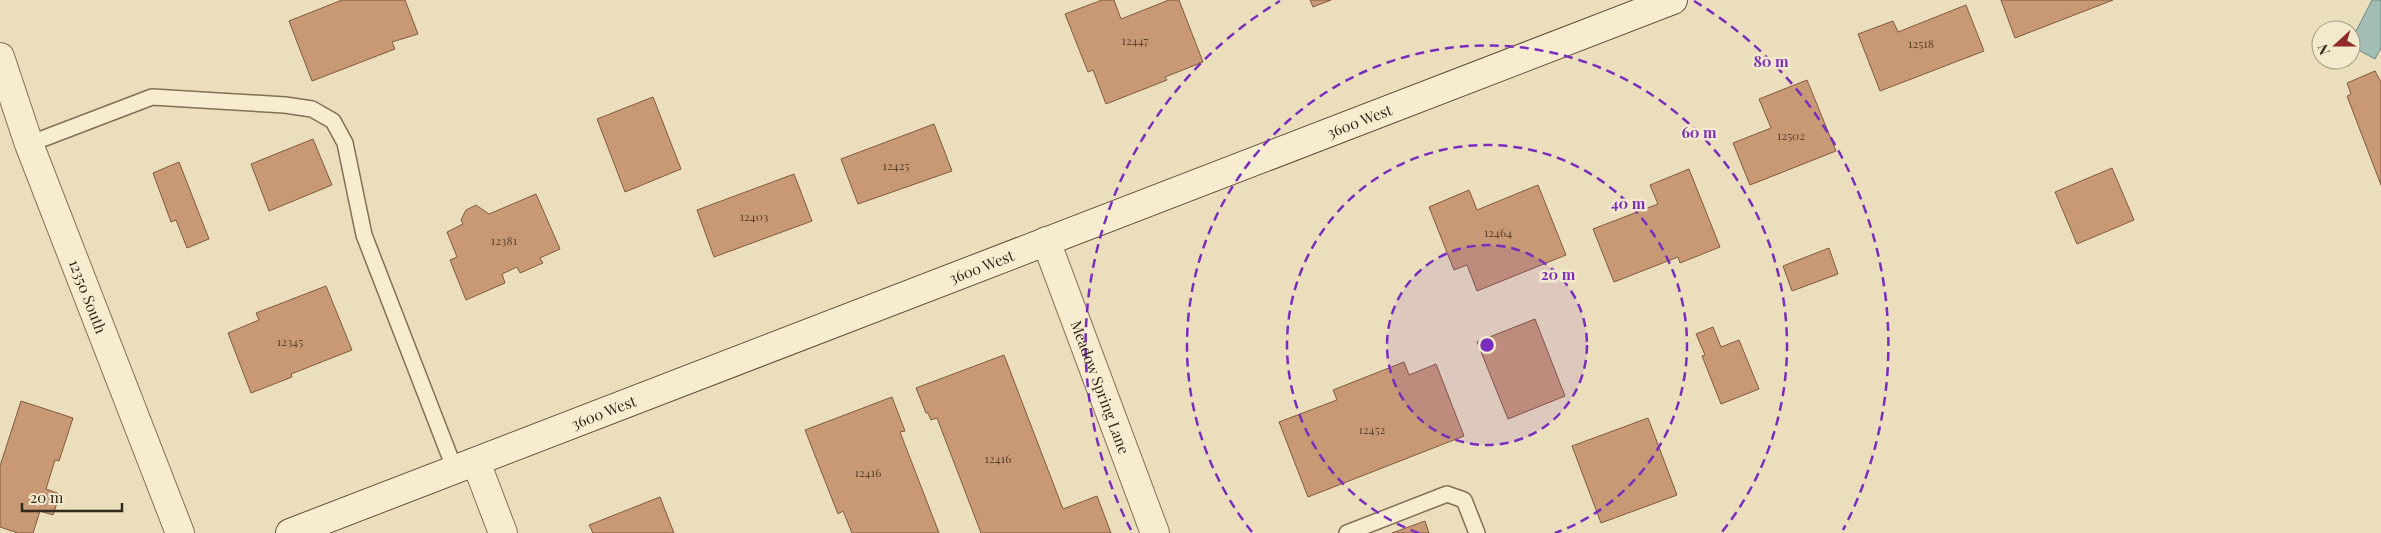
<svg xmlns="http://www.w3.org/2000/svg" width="2381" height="533" viewBox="0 0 2381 533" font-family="'Playfair Display',serif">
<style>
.water{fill:#a1bdb5;stroke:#698a82}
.building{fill:#c89974;stroke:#815a3e}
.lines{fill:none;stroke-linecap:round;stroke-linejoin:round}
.lane-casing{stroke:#836f57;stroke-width:18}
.street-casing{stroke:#836f57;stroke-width:30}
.secondary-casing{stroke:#64503b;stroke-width:30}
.lane{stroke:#f7ecd0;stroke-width:15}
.street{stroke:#f7ecd0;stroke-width:28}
.secondary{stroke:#f7ecd0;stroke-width:28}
.ring{fill:none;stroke:#7b2cbf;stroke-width:2.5;stroke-dasharray:9 6}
.labels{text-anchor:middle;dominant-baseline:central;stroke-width:5;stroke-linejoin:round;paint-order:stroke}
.number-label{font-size:12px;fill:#584431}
.street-label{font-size:15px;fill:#32271b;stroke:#f3e9cd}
.centre{fill:#7b2cbf;stroke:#f3e9cd;stroke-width:2.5}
.ring-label{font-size:15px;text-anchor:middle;font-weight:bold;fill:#7b2cbf;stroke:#f3e9cd;stroke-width:5;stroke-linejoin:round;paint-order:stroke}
</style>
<rect width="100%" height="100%" fill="#ebdebd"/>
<path class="water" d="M 2372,0 L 2381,0 L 2381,48 L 2375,59 L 2351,46 L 2351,41 Z"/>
<path class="building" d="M 342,0 L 405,0 L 418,34 L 392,42 L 395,49 L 312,81 L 289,21 Z
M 1102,0 L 1114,0 L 1121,19 L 1169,0 L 1179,0 L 1203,62 L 1165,77 L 1167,80 L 1106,104 L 1093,70 L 1088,72 L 1065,14 Z
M 1310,0 L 1331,0 L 1313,7 Z
M 2001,0 L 2113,0 L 2015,38 Z
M 1966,5 L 1984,51 L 1880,91 L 1858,34 L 1893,21 L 1898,32 Z
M 2375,71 L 2381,82 L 2381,185 L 2347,96 L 2351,94 L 2347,83 Z
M 1807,80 L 1836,151 L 1750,185 L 1733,143 L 1771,128 L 1759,99 Z
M 653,97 L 681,169 L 625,192 L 597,119 Z
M 934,124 L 952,171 L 858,204 L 841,159 Z
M 313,139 L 332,185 L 269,211 L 251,164 Z
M 179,162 L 209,239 L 187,248 L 176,220 L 171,222 L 153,173 Z
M 2112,168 L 2134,220 L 2077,244 L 2055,192 Z
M 1689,169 L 1720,247 L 1680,263 L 1678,257 L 1614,282 L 1593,229 L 1658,204 L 1650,185 Z
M 794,174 L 812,221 L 714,257 L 697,210 Z
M 1538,185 L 1566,255 L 1477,291 L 1467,265 L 1454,270 L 1429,207 L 1469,190 L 1477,210 Z
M 536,194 L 560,249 L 540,258 L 543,263 L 520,273 L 517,267 L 502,274 L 505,283 L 466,300 L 450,260 L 457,257 L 447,232 L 463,224 L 461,220 L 466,210 L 476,205 L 489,214 Z
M 1829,248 L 1838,274 L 1792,291 L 1783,266 Z
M 326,286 L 352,350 L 291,374 L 292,377 L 251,393 L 228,333 L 259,320 L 256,313 Z
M 1535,319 L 1565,396 L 1508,419 L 1477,342 Z
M 1713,327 L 1721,347 L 1739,340 L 1759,389 L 1721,404 L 1702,356 L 1705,355 L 1696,334 Z
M 1004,355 L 1063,509 L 1097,496 L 1111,533 L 981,533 L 937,418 L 931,420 L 928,413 L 926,413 L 916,388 Z
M 1404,362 L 1409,375 L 1436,364 L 1464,436 L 1308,497 L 1279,422 L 1337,400 L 1333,390 Z
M 892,397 L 905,431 L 900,432 L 939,533 L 852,533 L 843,511 L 838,514 L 805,430 Z
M 21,401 L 73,418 L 59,461 L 55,460 L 46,489 L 60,494 L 53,515 L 40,511 L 33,533 L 18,533 L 0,527 L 0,466 Z
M 1648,418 L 1677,495 L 1601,523 L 1572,446 Z
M 660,497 L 674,533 L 593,533 L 589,525 Z
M 1425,521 L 1429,533 L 1392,533 Z"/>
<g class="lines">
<defs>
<path id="lane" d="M 29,144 L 152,97 L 285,105 L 312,109 L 333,121 L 345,143 L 364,235 L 455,470
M 1347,533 L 1447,494 L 1464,500 L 1477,533"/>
<g id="street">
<path id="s1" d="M 0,57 L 29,144 L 180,533"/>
<path id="s2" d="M 1046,241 L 1155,533"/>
<path d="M 476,462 L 503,533"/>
</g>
<g id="secondary">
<path id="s3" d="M 290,533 L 1673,0"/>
</g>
</defs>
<use href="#lane" class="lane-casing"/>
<use href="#street" class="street-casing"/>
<use href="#secondary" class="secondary-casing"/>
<use href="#lane" class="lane"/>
<use href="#street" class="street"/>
<use href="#secondary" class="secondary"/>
</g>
<circle cx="1487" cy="345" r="100" fill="#7b2cbf" fill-opacity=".12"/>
<g class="ring">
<circle cx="1487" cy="345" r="100"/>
<path d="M1419 533A200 200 0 1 1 1555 533"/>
<path d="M1252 532A300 300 0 1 1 1722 532"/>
<path d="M1131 530A401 401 0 0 1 1280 1M1694 1A401 401 0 0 1 1843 530"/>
</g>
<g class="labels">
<g class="number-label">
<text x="1135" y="40">12447</text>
<text x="1921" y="43">12518</text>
<text x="1791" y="135">12502</text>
<text x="896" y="165">12425</text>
<text x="754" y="216">12403</text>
<text x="1498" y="232">12464</text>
<text x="504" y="240">12381</text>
<text x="290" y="341">12345</text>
<text x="1372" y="429">12452</text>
<text x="998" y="458">12416</text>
<text x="868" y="472">12416</text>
</g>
<g class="street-label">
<text stroke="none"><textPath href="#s3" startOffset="1146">3600 West</textPath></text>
<text stroke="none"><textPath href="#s3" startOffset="741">3600 West</textPath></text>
<text stroke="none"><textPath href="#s1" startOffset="255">12350 South</textPath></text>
<text stroke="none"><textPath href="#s2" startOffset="156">Meadow Spring Lane</textPath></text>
<text stroke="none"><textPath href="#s3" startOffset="336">3600 West</textPath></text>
</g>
</g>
<circle cx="1487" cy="345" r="8" class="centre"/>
<g class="ring-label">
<text x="1771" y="67">80 m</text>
<text x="1699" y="138">60 m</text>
<text x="1628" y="209">40 m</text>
<text x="1558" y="280">20 m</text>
</g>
<g transform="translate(2336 45) rotate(249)"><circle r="24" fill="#f3e9cd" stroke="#a69b86"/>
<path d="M0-4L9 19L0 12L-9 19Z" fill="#8f2b2a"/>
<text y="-8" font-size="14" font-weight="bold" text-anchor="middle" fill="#32271b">N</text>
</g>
<path d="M22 503v8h100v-8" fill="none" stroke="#32271b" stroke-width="2.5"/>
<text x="30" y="503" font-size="15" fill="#32271b" stroke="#f3e9cd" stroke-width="4" paint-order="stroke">20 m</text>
</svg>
